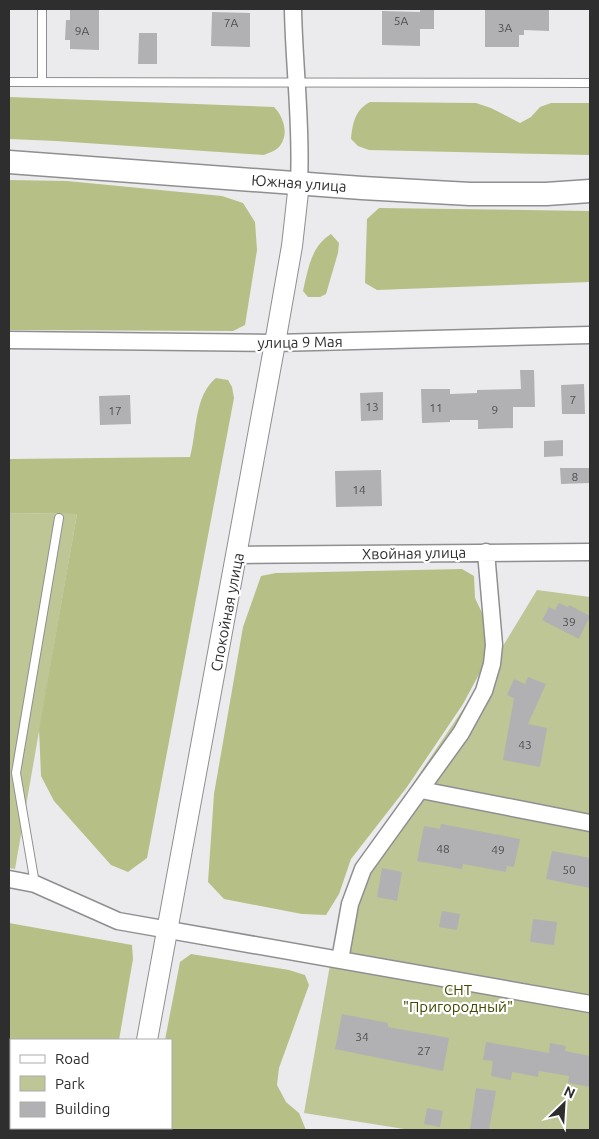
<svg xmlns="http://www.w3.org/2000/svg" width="599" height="1139" viewBox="0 0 599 1139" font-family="Ubuntu,sans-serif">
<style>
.green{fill:#bec696}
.forest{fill:#b6bf85}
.building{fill:#b1b1b3}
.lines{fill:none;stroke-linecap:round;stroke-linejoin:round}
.service-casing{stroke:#8f8f91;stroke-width:10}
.minor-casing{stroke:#8f8f91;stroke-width:19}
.tertiary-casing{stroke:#8f8f91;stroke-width:22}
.secondary-casing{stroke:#8f8f91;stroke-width:25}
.service{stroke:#fff;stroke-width:8}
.minor{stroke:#fff;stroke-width:16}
.tertiary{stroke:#fff;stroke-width:20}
.secondary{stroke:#fff;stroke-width:22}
.labels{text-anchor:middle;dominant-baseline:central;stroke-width:4.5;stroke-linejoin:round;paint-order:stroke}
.number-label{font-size:12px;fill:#4f4f50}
.street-label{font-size:15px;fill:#2e2e2f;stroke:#fff}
.park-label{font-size:15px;fill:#434a02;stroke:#fff}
</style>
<rect width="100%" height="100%" fill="#ebebed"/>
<path class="green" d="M 9,513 L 77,514 L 15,869 L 9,868 Z
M 537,590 L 590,597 L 590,1130 L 410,1130 L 304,1113 L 341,902 L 360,862 L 478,687 Z"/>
<path class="forest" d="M 9,97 L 274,107 C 284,117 290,136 278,148 C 275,151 268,153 264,155 L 56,141 L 9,139 Z
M 370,102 L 476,103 L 491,108 L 520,123 L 531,117 L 540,107 L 551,103 L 590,103 L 590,155 L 369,150 L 358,146 L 351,139 C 353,122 355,110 370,102 Z
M 9,180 L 67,181 L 222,196 L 243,203 L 255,222 L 257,250 L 245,325 L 233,331 L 9,330 Z
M 379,208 L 590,211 L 590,282 L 377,290 L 365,283 L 367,219 Z
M 331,234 L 339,243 L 338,253 L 326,294 L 320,297 L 308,297 L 303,291 C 308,270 311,246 331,234 Z
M 216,378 L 228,380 L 232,387 L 234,398 L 147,858 L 128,872 L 111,865 L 54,801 L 41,776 L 39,729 L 77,514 L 9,513 L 9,459 L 190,457 C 197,431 194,396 216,378 Z
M 462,569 L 474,576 L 475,598 L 483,615 L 488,640 L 484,665 L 463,704 L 407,787 L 351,859 L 339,894 L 326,915 L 302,914 L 224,899 L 208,882 L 214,794 L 243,627 L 261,576 L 276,573 Z
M 9,923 L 132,945 L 133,959 L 119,1040 L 11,1040 L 11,1128 L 105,1128 L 104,1130 L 9,1130 Z
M 191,954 L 289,970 L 305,975 L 309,985 L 279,1068 L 277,1085 L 286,1102 L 299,1113 L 306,1130 L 147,1130 L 148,1128 L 171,1128 L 171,1040 L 165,1040 L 180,962 Z"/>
<path class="building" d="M 420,9 L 434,9 L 434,29 L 420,29 L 420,46 L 382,45 L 382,11 L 420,12 Z
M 532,9 L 549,9 L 549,31 L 524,30 L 524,35 L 519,35 L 519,47 L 485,47 L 485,10 Z
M 70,10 L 99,10 L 99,50 L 70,49 L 70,40 L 65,40 L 66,20 L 70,20 Z
M 212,12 L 250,13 L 250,47 L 211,46 Z
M 139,33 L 157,33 L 157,64 L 138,64 Z
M 520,370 L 534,370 L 535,407 L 513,407 L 513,428 L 478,429 L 478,420 L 450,420 L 450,422 L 422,423 L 421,389 L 450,389 L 450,394 L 477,393 L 477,390 L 521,389 Z
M 584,384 L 585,414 L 562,414 L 561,385 Z
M 383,392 L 383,420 L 361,421 L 360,393 Z
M 130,395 L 131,424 L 100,425 L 99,396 Z
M 563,440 L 563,456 L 544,457 L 544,441 Z
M 560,468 L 590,468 L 590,483 L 561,484 Z
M 381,470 L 382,506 L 336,507 L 335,471 Z
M 559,603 L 568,607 L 569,605 L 590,616 L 579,639 L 542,620 L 549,607 L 555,610 Z
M 528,677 L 546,684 L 528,724 L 547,728 L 540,767 L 503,760 L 514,698 L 507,695 L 514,679 L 525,684 Z
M 441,824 L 520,839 L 514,867 L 507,866 L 506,872 L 463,864 L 462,869 L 417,861 L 424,826 L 440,829 Z
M 552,851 L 590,858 L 590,888 L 546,879 Z
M 382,868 L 402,872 L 397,901 L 377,897 Z
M 442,911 L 460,914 L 457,930 L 439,927 Z
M 533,919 L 557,922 L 554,945 L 530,942 Z
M 342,1014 L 388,1023 L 388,1027 L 449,1038 L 443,1071 L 335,1049 Z
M 486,1042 L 549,1053 L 550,1043 L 566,1046 L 565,1051 L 590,1056 L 590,1087 L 568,1083 L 569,1076 L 539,1071 L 538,1077 L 512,1072 L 511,1080 L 491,1076 L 493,1061 L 483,1060 Z
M 476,1088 L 496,1091 L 489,1130 L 470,1130 Z
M 427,1108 L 443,1111 L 440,1127 L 424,1124 Z"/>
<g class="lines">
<defs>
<path id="service" d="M 9,82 L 590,83
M 42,82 L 42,9
M 35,884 L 16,773 L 59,518"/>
<path id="minor" d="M 293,9 C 294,67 302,125 299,183
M 9,340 L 275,343 L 590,335
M 237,555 L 590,552
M 421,790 L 590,823
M 9,879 L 35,884 L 118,921 L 590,1004
M 340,960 L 350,904 L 363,869 L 461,733 L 484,691 L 492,664 L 494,645 L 486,552"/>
<path id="tertiary" d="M 147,1040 L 275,343 L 292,246 L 299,183
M 130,1130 L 131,1128"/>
<path id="secondary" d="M 9,162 L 362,188 L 470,194 L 546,194 L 590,191"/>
</defs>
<use href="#service" class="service-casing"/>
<use href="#minor" class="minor-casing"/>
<use href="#tertiary" class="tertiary-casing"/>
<use href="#secondary" class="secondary-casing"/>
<use href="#service" class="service"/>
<use href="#minor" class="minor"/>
<use href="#tertiary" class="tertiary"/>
<use href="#secondary" class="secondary"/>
</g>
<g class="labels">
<g class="number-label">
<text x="401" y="20">5А</text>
<text x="231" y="22">7А</text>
<text x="505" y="27">3А</text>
<text x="82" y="30">9А</text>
<text x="573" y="399">7</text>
<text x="372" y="406">13</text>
<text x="436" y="407">11</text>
<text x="495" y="409">9</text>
<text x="115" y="410">17</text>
<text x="575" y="476">8</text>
<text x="359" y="489">14</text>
<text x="569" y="621">39</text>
<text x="525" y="744">43</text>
<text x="443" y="848">48</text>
<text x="498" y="849">49</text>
<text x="569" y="869">50</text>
<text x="362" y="1036">34</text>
<text x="424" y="1050">27</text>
</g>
<g class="street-label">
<text transform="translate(299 183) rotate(4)">Южная улица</text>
<text transform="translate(300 342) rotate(-1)">улица 9 Мая</text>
<text transform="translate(414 553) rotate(-1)">Хвойная улица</text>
<text transform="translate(227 612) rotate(-79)">Спокойная улица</text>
</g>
<g class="park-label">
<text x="458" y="989">СНТ<tspan x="458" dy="17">"Пригородный"</tspan></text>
</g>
</g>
<rect width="599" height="1139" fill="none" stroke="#2e2e2f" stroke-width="20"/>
<rect x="10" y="1039" width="162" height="90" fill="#ffffff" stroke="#ababac"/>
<rect x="20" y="1055" width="25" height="8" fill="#ffffff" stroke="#ababac"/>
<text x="55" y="1064" font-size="15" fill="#2e2e2f">Road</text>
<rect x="20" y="1076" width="25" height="15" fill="#bec696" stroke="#ababac"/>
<text x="55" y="1089" font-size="15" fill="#2e2e2f">Park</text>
<rect x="20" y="1102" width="25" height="15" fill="#b1b1b3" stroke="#ababac"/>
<text x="55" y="1114" font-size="15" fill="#2e2e2f">Building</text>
<g transform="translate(564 1104) rotate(25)" stroke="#ffffff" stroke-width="4" paint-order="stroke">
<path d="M0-4L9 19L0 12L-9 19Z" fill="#2e2e2f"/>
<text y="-8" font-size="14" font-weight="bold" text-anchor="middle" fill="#2e2e2f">N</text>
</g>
</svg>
